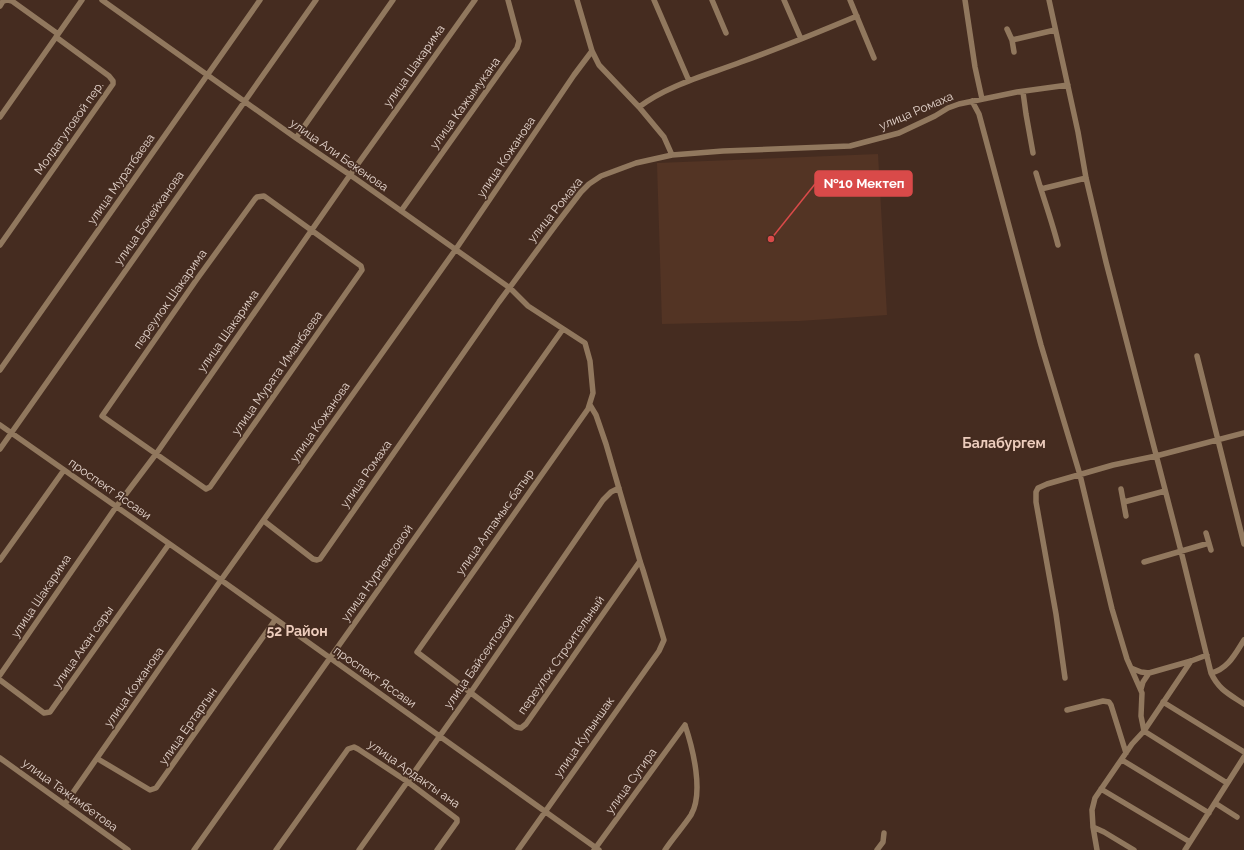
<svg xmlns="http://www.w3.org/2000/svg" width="1244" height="850" viewBox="0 0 1244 850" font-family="Raleway,sans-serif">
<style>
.built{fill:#533424}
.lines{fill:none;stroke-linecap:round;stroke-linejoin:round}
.street{stroke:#91785e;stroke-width:5.5}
.labels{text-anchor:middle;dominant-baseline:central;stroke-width:3.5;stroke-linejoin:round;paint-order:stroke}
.street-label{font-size:12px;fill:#e4d4cc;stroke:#452c20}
.quarter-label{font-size:14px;font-weight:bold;fill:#ecccbc;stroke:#452c20}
.leader{fill:none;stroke:#d94a49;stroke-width:1.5}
.callout-dot{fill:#d94a49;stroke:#452c20;stroke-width:1.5}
.callout{fill:#d94a49;stroke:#d94a49;stroke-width:1.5}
.callout-label{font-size:13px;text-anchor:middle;font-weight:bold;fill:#fff}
</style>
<rect width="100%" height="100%" fill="#452c20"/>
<path class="built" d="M 878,154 L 887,315 L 799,321 L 662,324 L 657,163 Z"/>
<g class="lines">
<path class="street" d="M 8,0 L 12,1 L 58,34
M 102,0 L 296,138 L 356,179 L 510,288 L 528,306 L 585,343 L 590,361 L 593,393 L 588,409 L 417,652 L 516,727 L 521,728 L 526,724 L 640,561
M 577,0 L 592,51 L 599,65 L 639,107 L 664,137 L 672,155
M 654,0 L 689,81
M 712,0 L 726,33
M 784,0 L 801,39
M 850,0 L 874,58
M 965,0 L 975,67 L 982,99
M 1049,0 L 1078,132 L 1086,178 L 1106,262 L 1181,551 L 1211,673 C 1219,690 1229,694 1244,704
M 0,6 L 3,1 L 7,0
M 1007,29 L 1012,40 L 1014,52
M 1012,40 L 1055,30
M 1023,92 L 1026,114 L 1033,153
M 972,101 L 979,114 L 1041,345 L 1080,475 L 1112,609 L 1127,659 L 1142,693 L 1141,716 L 1144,731 L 1227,783
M 639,107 C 668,85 707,75 741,62 C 780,48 819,32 857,16
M 0,117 L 82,0
M 296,138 L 393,0
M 1036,173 C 1043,197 1052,221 1058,245
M 1041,189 L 1086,178
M 264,196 L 361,266 L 362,270 L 210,487 L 206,489 L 102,416 L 197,279 L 255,199 L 257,197 Z
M 401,211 L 517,48 L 519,41 L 508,0
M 0,245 L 113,84 L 113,81 L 109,76 L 56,37
M 1197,356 L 1244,544
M 0,370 L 260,0
M 0,425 L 221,580 L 599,850
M 0,449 L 316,0
M 1121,489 L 1126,516
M 1124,502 L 1165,491
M 264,521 L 313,559 L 317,560 L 320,559 L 499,302 L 555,226 L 581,192 L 589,184 L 601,176 L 636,163 L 672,155 L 723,151 L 850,146 L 899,133 L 935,116 L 948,108 L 959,104 L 1017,92 L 1068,85
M 1206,533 L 1211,550
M 0,560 L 64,470
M 1144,562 L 1209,543
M 1131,668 L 1141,672 L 1149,673 L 1191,661 L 1207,655
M 1211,673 C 1228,669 1235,654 1244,640
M 0,675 L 116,507 L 156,454 L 350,175 L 475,0
M 1065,678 L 1056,614 L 1036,502 L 1036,492 L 1038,488 L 1047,484 L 1113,465 L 1156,456 L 1244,433
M 0,680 L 44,713 L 50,712 L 169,544
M 1141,689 L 1143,682 L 1149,673
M 1163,702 L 1244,752
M 1067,710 L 1103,701 L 1109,702 L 1111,705 L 1126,753
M 0,758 L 128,850
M 98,759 L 150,790 L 156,788 L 275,620
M 1122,760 L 1209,813
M 1101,789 L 1190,842
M 1215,803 L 1237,817
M 65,804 L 221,580 L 456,249 L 574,75 L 592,51
M 1093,827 L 1104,832 L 1134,850
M 194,850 L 563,329
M 276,850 L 348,749 L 354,747 L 358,749 L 408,782 L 457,819 L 457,822 L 437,850
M 359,850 L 471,692 L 603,500 L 611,492 L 619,488
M 518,850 L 659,651 L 664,640 L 643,570 L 640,561 L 606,444 L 596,415 L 590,405
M 594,850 L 685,725
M 665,850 C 673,838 683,827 691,815 C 704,793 693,749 685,725
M 877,850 L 883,842 L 884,833
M 1097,850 L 1093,827 L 1092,810 L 1095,798 L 1132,744 L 1144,731 L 1191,661
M 1185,850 L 1244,757"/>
</g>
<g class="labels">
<g class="street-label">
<text transform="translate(414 66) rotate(-55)">улица Шакарима</text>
<text transform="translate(465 103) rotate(-54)">улица Кажымукана</text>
<text transform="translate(916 111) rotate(-23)">улица Ромаха</text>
<text transform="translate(69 128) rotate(-55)">Молдагуловой пер.</text>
<text transform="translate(339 155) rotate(35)">улица Али Бекенова</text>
<text transform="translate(506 157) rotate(-56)">улица Кожанова</text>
<text transform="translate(121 179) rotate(-55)">улица Муратбаева</text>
<text transform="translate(555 210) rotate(-51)">улица Ромаха</text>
<text transform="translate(149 218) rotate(-55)">улица Бокейханова</text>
<text transform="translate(170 299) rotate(-55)">переулок Шакарима</text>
<text transform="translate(228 331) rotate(-55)">улица Шакарима</text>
<text transform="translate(277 373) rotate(-55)">улица Мурата Иманбаева</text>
<text transform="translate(320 422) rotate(-55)">улица Кожанова</text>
<text transform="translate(366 474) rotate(-55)">улица Ромаха</text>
<text transform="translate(110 489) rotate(35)">проспект Яссави</text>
<text transform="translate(495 522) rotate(-55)">улица Алпамыс батыр</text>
<text transform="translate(377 573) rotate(-55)">улица Нурпеисовой</text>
<text transform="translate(41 596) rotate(-56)">улица Шакарима</text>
<text transform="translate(83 647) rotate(-55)">улица Акан серы</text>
<text transform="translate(561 655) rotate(-55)">переулок Строительный</text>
<text transform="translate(479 661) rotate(-55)">улица Байсеитовой</text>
<text transform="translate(375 677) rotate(35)">проспект Яссави</text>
<text transform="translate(134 687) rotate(-55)">улица Кожанова</text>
<text transform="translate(188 726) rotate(-55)">улица Ертаргын</text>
<text transform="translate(584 737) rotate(-55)">улица Кулыншак</text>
<text transform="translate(414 774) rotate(35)">улица Ардакты ана</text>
<text transform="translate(631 781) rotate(-54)">улица Сугира</text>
<text transform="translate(70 795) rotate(36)">улица Тажимбетова</text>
</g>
<g class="quarter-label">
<text x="1004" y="443">Балабургем</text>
<text x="297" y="631">52 Район</text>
</g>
</g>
<path class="leader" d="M771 239L815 184"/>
<circle class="callout-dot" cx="771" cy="239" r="4"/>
<rect class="callout" x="815" y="171" width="97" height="25" rx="4"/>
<g class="callout-label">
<text x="864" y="188">№10 Мектеп</text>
</g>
</svg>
